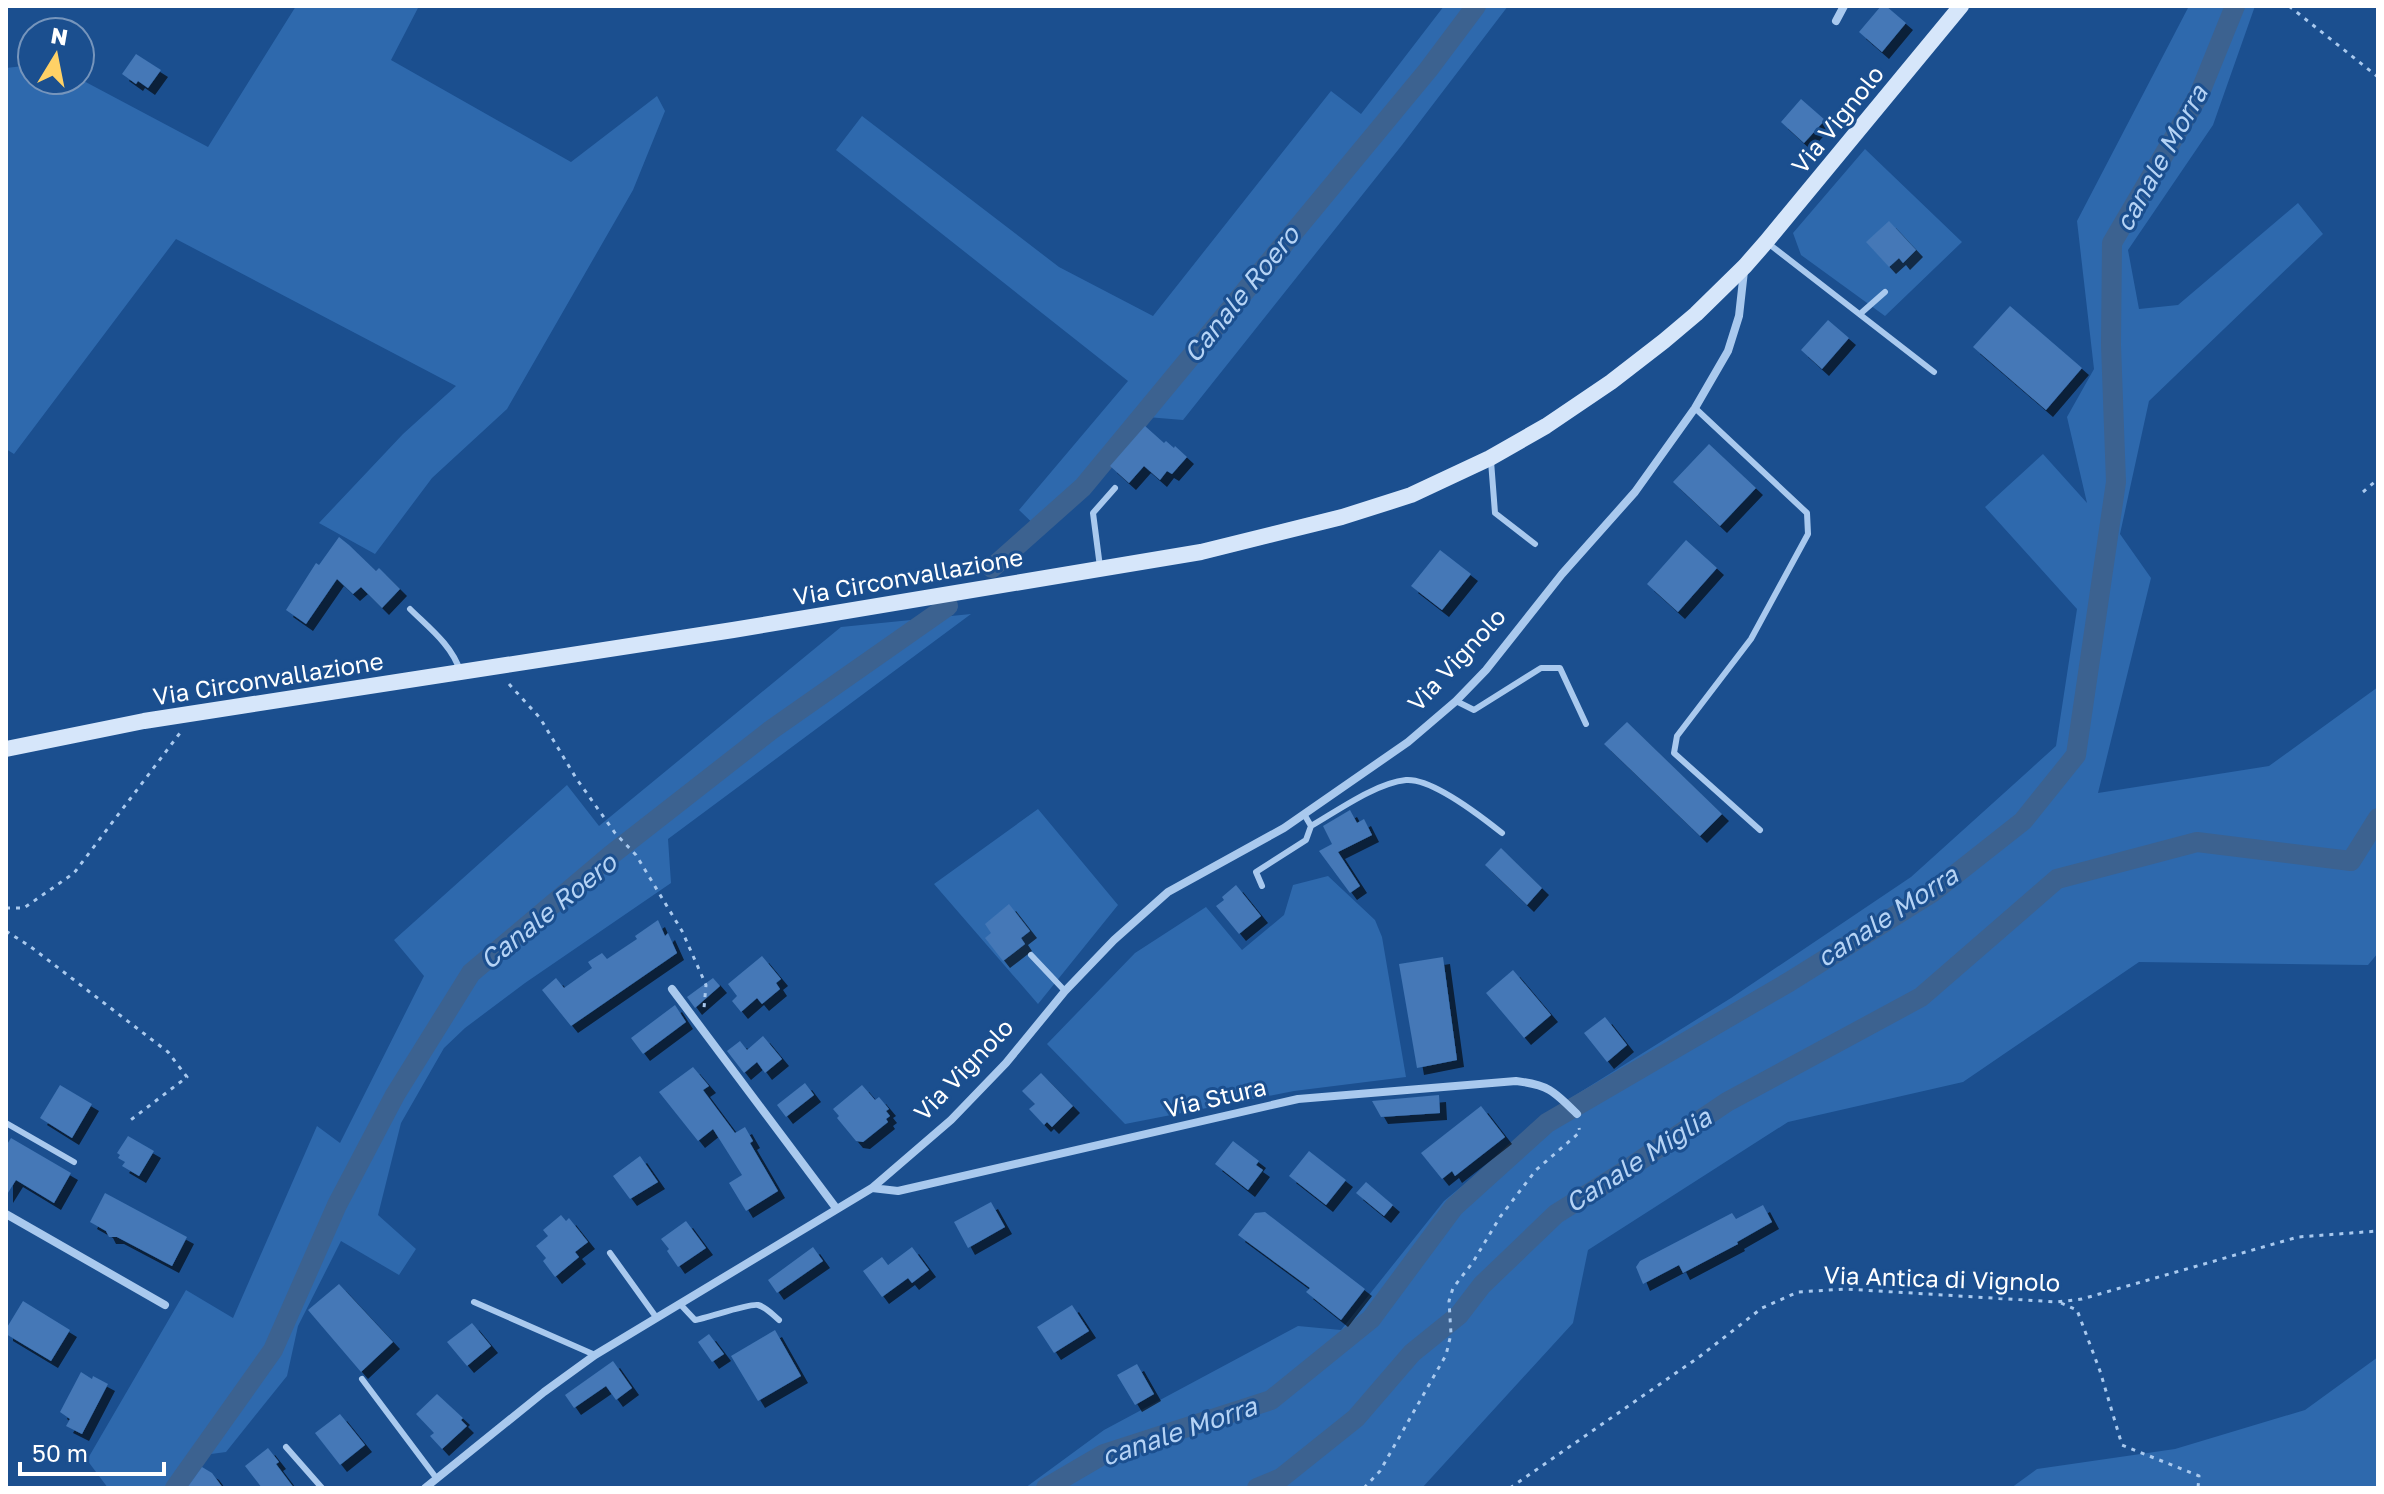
<svg xmlns="http://www.w3.org/2000/svg" width="2384" height="1494" viewBox="0 0 2384 1494" font-family="'Golos Text',sans-serif">
<style>
.green{fill:#2e69ad}
.lines{fill:none;stroke-linecap:round;stroke-linejoin:round}
.canal{stroke:#3c6290;stroke-width:20}
.building{fill:#4478b7;filter:url(#shadow)}
.path{stroke:#a9c9ee;stroke-width:3;stroke-dasharray:4 6;stroke-linecap:butt}
.lane{stroke:#a9c9ee;stroke-width:6}
.street{stroke:#a9c9ee;stroke-width:8}
.secondary{stroke:#d6e6fa;stroke-width:16}
.labels{text-anchor:middle;dominant-baseline:central;stroke-width:6;stroke-linejoin:round;paint-order:stroke}
.street-label{font-size:24px;fill:#fff;stroke:#1b4f8f}
.water-label{font-size:26px;font-style:italic;fill:#b5d3f5;stroke:#1b4f8f}
</style>
<defs>
<filter id="shadow"><feDropShadow dx="7" dy="7" stdDeviation="0" flood-color="#0009"/></filter>
</defs>
<rect width="100%" height="100%" fill="#1b4f8f"/>
<path class="green" d="M 296,6 L 419,6 L 391,60 L 571,162 L 657,96 L 665,111 L 633,190 L 507,409 L 432,478 L 375,554 L 319,523 L 403,434 L 456,386 L 176,239 L 14,454 L 6,449 L 6,68 L 32,65 L 32,80 L 80,79 L 208,147 Z
M 1444,6 L 1508,6 L 1402,145 L 1183,420 L 1147,417 L 1099,473 L 1090,490 L 1043,533 L 1019,510 L 1128,381 L 836,150 L 862,116 L 1059,267 L 1153,316 L 1331,91 L 1361,114 Z
M 2189,6 L 2255,6 L 2213,125 L 2128,250 L 2139,309 L 2178,305 L 2298,203 L 2323,234 L 2149,401 L 2120,534 L 2151,578 L 2098,793 L 2269,766 L 2378,687 L 2378,953 L 2368,965 L 2139,962 L 1963,1082 L 1788,1122 L 1588,1250 L 1573,1323 L 1422,1488 L 1025,1488 L 1104,1430 L 1298,1326 L 1341,1330 L 1444,1201 L 1558,1106 L 1731,998 L 1911,877 L 2056,746 L 2077,609 L 1985,507 L 2043,454 L 2087,503 L 2067,417 L 2094,369 L 2077,221 Z
M 1865,149 L 1962,242 L 1885,316 L 1801,255 L 1793,233 Z
M 971,614 L 668,839 L 671,883 L 525,983 L 465,1028 L 444,1048 L 401,1123 L 378,1215 L 416,1249 L 399,1275 L 341,1241 L 298,1326 L 287,1376 L 226,1452 L 189,1457 L 170,1488 L 108,1488 L 87,1460 L 186,1290 L 233,1318 L 317,1126 L 340,1143 L 424,976 L 394,940 L 567,785 L 599,826 L 841,627 Z
M 1038,809 L 1118,905 L 1038,1004 L 934,884 Z
M 1328,876 L 1375,920 L 1382,937 L 1406,1077 L 1294,1091 L 1125,1124 L 1047,1044 L 1135,953 L 1206,907 L 1242,950 L 1284,915 L 1293,885 Z
M 2378,1357 L 2378,1488 L 2011,1488 L 2037,1469 L 2175,1449 L 2305,1410 Z"/>
<g class="lines">
<path class="canal" d="M 992,568 L 1083,487 L 1428,70 L 1476,6
M 175,1488 L 273,1350 L 337,1205 L 395,1095 L 471,973 L 611,855 L 771,730 L 948,606
M 1046,1488 L 1104,1454 L 1271,1400 L 1371,1319 L 1454,1207 L 1547,1123 L 1789,982 L 1933,892 L 2023,821 L 2076,755 L 2116,482 L 2111,345 L 2112,243 L 2199,95 L 2235,6
M 1257,1488 L 1281,1478 L 1356,1418 L 1412,1353 L 1459,1315 L 1482,1285 L 1556,1214 L 1620,1174 L 1727,1102 L 1921,997 L 2057,879 L 2197,842 L 2351,861 L 2378,818"/>
</g>
<path class="building" d="M 1881,6 L 1886,6 L 1906,23 L 1882,52 L 1859,32 Z
M 136,54 L 161,70 L 148,88 L 138,81 L 136,84 L 122,74 Z
M 1801,99 L 1825,120 L 1804,143 L 1781,122 Z
M 1889,221 L 1916,250 L 1903,263 L 1899,258 L 1889,267 L 1866,242 Z
M 2010,306 L 2082,368 L 2046,410 L 1973,347 Z
M 1828,320 L 1849,338 L 1822,369 L 1801,350 Z
M 1145,426 L 1164,443 L 1166,441 L 1174,448 L 1175,446 L 1187,457 L 1172,474 L 1167,471 L 1160,480 L 1144,466 L 1129,483 L 1110,466 Z
M 1709,444 L 1756,488 L 1720,526 L 1673,482 Z
M 339,537 L 349,545 L 376,571 L 379,568 L 400,589 L 382,608 L 361,587 L 353,594 L 337,579 L 306,624 L 286,610 L 316,563 L 319,565 Z
M 1686,540 L 1717,568 L 1678,612 L 1647,584 Z
M 1440,550 L 1471,574 L 1442,610 L 1411,586 Z
M 1627,722 L 1722,814 L 1700,836 L 1604,744 Z
M 1350,810 L 1357,823 L 1364,819 L 1372,835 L 1338,852 L 1360,886 L 1350,893 L 1319,851 L 1332,844 L 1323,826 Z
M 1501,848 L 1542,888 L 1527,905 L 1485,865 Z
M 1236,885 L 1261,916 L 1239,934 L 1216,906 L 1224,900 L 1222,897 Z
M 1009,904 L 1030,931 L 1021,938 L 1025,944 L 1003,961 L 985,938 L 991,933 L 985,924 Z
M 658,920 L 665,936 L 668,933 L 677,953 L 571,1026 L 542,990 L 556,978 L 564,988 L 592,968 L 588,962 L 602,953 L 607,959 L 637,939 L 635,936 Z
M 762,956 L 781,979 L 776,983 L 780,989 L 762,1004 L 757,998 L 741,1012 L 732,1001 L 737,996 L 728,984 Z
M 1443,957 L 1457,1060 L 1417,1068 L 1399,964 Z
M 1513,970 L 1551,1015 L 1524,1038 L 1486,993 Z
M 713,978 L 720,986 L 695,1008 L 687,997 Z
M 675,1005 L 686,1022 L 643,1054 L 631,1038 Z
M 1605,1017 L 1627,1045 L 1607,1062 L 1584,1033 Z
M 763,1036 L 782,1059 L 765,1073 L 757,1062 L 744,1073 L 727,1051 L 740,1041 L 747,1050 Z
M 693,1067 L 709,1086 L 703,1090 L 735,1133 L 745,1127 L 753,1141 L 750,1143 L 778,1191 L 746,1211 L 729,1183 L 742,1175 L 713,1129 L 698,1141 L 659,1092 Z
M 1041,1073 L 1073,1106 L 1052,1127 L 1047,1122 L 1044,1125 L 1029,1109 L 1035,1104 L 1022,1091 Z
M 805,1083 L 814,1095 L 786,1117 L 777,1105 Z
M 60,1085 L 92,1104 L 72,1138 L 40,1118 Z
M 862,1085 L 875,1100 L 879,1097 L 889,1109 L 886,1111 L 890,1116 L 886,1119 L 888,1122 L 863,1142 L 856,1141 L 837,1118 L 839,1116 L 833,1109 Z
M 1439,1095 L 1440,1113 L 1381,1117 L 1372,1101 Z
M 1481,1106 L 1505,1137 L 1455,1176 L 1452,1171 L 1442,1179 L 1421,1153 Z
M 128,1136 L 154,1151 L 139,1176 L 122,1166 L 125,1162 L 118,1158 L 120,1155 L 117,1153 Z
M 11,1138 L 71,1173 L 54,1203 L 16,1180 L 6,1196 L 6,1146 Z
M 1233,1141 L 1259,1161 L 1256,1165 L 1263,1170 L 1248,1190 L 1215,1164 Z
M 1309,1151 L 1346,1180 L 1326,1205 L 1289,1176 Z
M 640,1156 L 658,1182 L 630,1199 L 613,1176 Z
M 1366,1182 L 1393,1205 L 1384,1216 L 1356,1193 Z
M 105,1193 L 187,1237 L 172,1266 L 117,1237 L 109,1237 L 106,1231 L 90,1222 Z
M 991,1202 L 1005,1227 L 968,1248 L 954,1222 Z
M 1763,1205 L 1772,1222 L 1737,1242 L 1738,1244 L 1683,1273 L 1679,1265 L 1643,1284 L 1636,1267 L 1640,1261 L 1732,1213 L 1736,1219 Z
M 1265,1212 L 1365,1289 L 1341,1320 L 1306,1292 L 1310,1288 L 1238,1235 L 1255,1213 Z
M 561,1215 L 566,1221 L 569,1218 L 588,1242 L 575,1252 L 579,1257 L 555,1277 L 543,1261 L 546,1258 L 536,1246 L 548,1236 L 543,1230 Z
M 686,1221 L 706,1248 L 678,1267 L 667,1251 L 669,1249 L 661,1239 Z
M 813,1247 L 823,1261 L 777,1293 L 768,1280 Z
M 912,1247 L 929,1270 L 912,1283 L 908,1278 L 882,1297 L 863,1271 L 882,1257 L 888,1265 Z
M 339,1284 L 393,1342 L 361,1372 L 308,1310 Z
M 23,1301 L 70,1330 L 51,1361 L 6,1334 L 6,1329 Z
M 1072,1305 L 1089,1331 L 1054,1353 L 1037,1327 Z
M 472,1323 L 491,1346 L 467,1366 L 447,1342 Z
M 775,1330 L 801,1376 L 758,1401 L 731,1356 Z
M 709,1334 L 724,1354 L 712,1362 L 698,1342 Z
M 613,1361 L 632,1388 L 616,1400 L 606,1386 L 574,1408 L 565,1395 Z
M 1137,1364 L 1154,1394 L 1135,1405 L 1117,1375 Z
M 81,1372 L 92,1379 L 93,1376 L 108,1384 L 82,1434 L 66,1426 L 70,1419 L 60,1412 Z
M 437,1394 L 463,1418 L 461,1420 L 467,1426 L 442,1449 L 430,1436 L 434,1433 L 416,1414 Z
M 340,1414 L 365,1445 L 340,1465 L 315,1433 Z
M 268,1448 L 279,1462 L 276,1464 L 294,1488 L 262,1488 L 245,1466 Z
M 202,1467 L 212,1473 L 223,1488 L 187,1488 Z"/>
<g class="lines">
<path class="path" d="M 2289,6 L 2378,77
M 2363,492 L 2378,479
M 509,684 L 540,718 L 576,778 L 615,833 L 636,855 L 682,931 L 706,985 L 704,1008
M 6,908 L 24,908 L 74,873 L 180,733
M 6,931 L 31,947 L 168,1052 L 187,1077 L 128,1122
M 2061,1303 L 2077,1310 L 2100,1371 L 2122,1445 L 2199,1476 L 2198,1488
M 1364,1488 L 1380,1471 L 1446,1355 L 1451,1334 L 1449,1301 L 1453,1288 L 1473,1262 L 1500,1217 L 1536,1170 L 1580,1132 L 1579,1128
M 1510,1488 L 1699,1357 L 1762,1308 L 1798,1292 L 1846,1289 L 2057,1302 L 2082,1299 L 2298,1237 L 2378,1231"/>
<path class="lane" d="M 1769,244 L 1934,372
M 1860,314 L 1885,292
M 1695,408 L 1807,513 L 1808,534 L 1751,639 L 1677,736 L 1674,753 L 1760,830
M 1491,461 L 1495,513 L 1535,544
M 1100,567 L 1093,513 L 1115,488
M 410,609 C 428,627 452,645 460,671
M 1456,701 L 1474,710 L 1541,668 L 1560,668 L 1586,724
M 1311,826 C 1337,811 1376,783 1406,780 C 1432,778 1482,817 1502,833
M 1262,886 L 1256,872 L 1306,840 L 1311,826 L 1304,814
M 1031,955 L 1065,991
M 6,1123 L 74,1162
M 610,1253 L 656,1317
M 474,1302 L 595,1355
M 680,1304 L 695,1320 C 708,1318 749,1303 758,1305 C 766,1307 773,1315 779,1320
M 362,1379 L 437,1479
M 286,1447 L 322,1488"/>
<path class="street" d="M 1836,21 L 1844,6
M 672,989 L 836,1208
M 872,1188 L 898,1191 L 1298,1099 L 1516,1081 C 1549,1085 1554,1091 1577,1114
M 6,1214 L 165,1305
M 425,1488 L 544,1392 L 595,1355 L 872,1188 L 951,1120 L 1006,1063 L 1065,991 L 1114,940 L 1168,892 L 1284,828 L 1408,742 L 1456,701 L 1486,670 L 1562,574 L 1635,492 L 1695,408 L 1728,351 L 1739,316 L 1744,271"/>
<path class="secondary" d="M 6,749 L 144,721 L 733,630 L 1201,552 L 1342,517 L 1411,495 L 1490,458 L 1546,426 L 1611,382 L 1664,341 L 1696,314 L 1745,266 L 1766,242 L 1961,6"/>
</g>
<g class="labels">
<g class="street-label">
<text transform="translate(1837 119) rotate(-51)">Via Vignolo</text>
<text transform="translate(908 576) rotate(-10)">Via Circonvallazione</text>
<text transform="translate(1456 659) rotate(-47)">Via Vignolo</text>
<text transform="translate(268 678) rotate(-9)">Via Circonvallazione</text>
<text transform="translate(963 1069) rotate(-46)">Via Vignolo</text>
<text transform="translate(1215 1097) rotate(-13)">Via Stura</text>
<text transform="translate(1942 1278) rotate(2)">Via Antica di Vignolo</text>
</g>
<g class="water-label">
<text transform="translate(2161 158) rotate(-61)">canale Morra</text>
<text transform="translate(1241 294) rotate(-51)">Canale Roero</text>
<text transform="translate(548 911) rotate(-39)">Canale Roero</text>
<text transform="translate(1887 916) rotate(-33)">canale Morra</text>
<text transform="translate(1638 1160) rotate(-33)">Canale Miglia</text>
<text transform="translate(1179 1431) rotate(-19)">canale Morra</text>
</g>
</g>
<rect width="2384" height="1494" fill="none" stroke="#ffffff" stroke-width="16"/>
<g transform="translate(56 56) rotate(10)"><circle r="38" fill="#1b4f8f" stroke="#7695bc" stroke-width="2"/>
<path d="M0-6L14 30L0 20L-14 30Z" fill="#ffd166"/>
<text y="-12" font-size="22" font-weight="bold" text-anchor="middle" fill="#ffffff">N</text>
</g>
<path d="M20 1462v12h144v-12" fill="none" stroke="#ffffff" stroke-width="4"/>
<text x="32" y="1462" font-size="24" fill="#ffffff" stroke="#1b4f8f" stroke-width="6" paint-order="stroke">50 m</text>
</svg>
